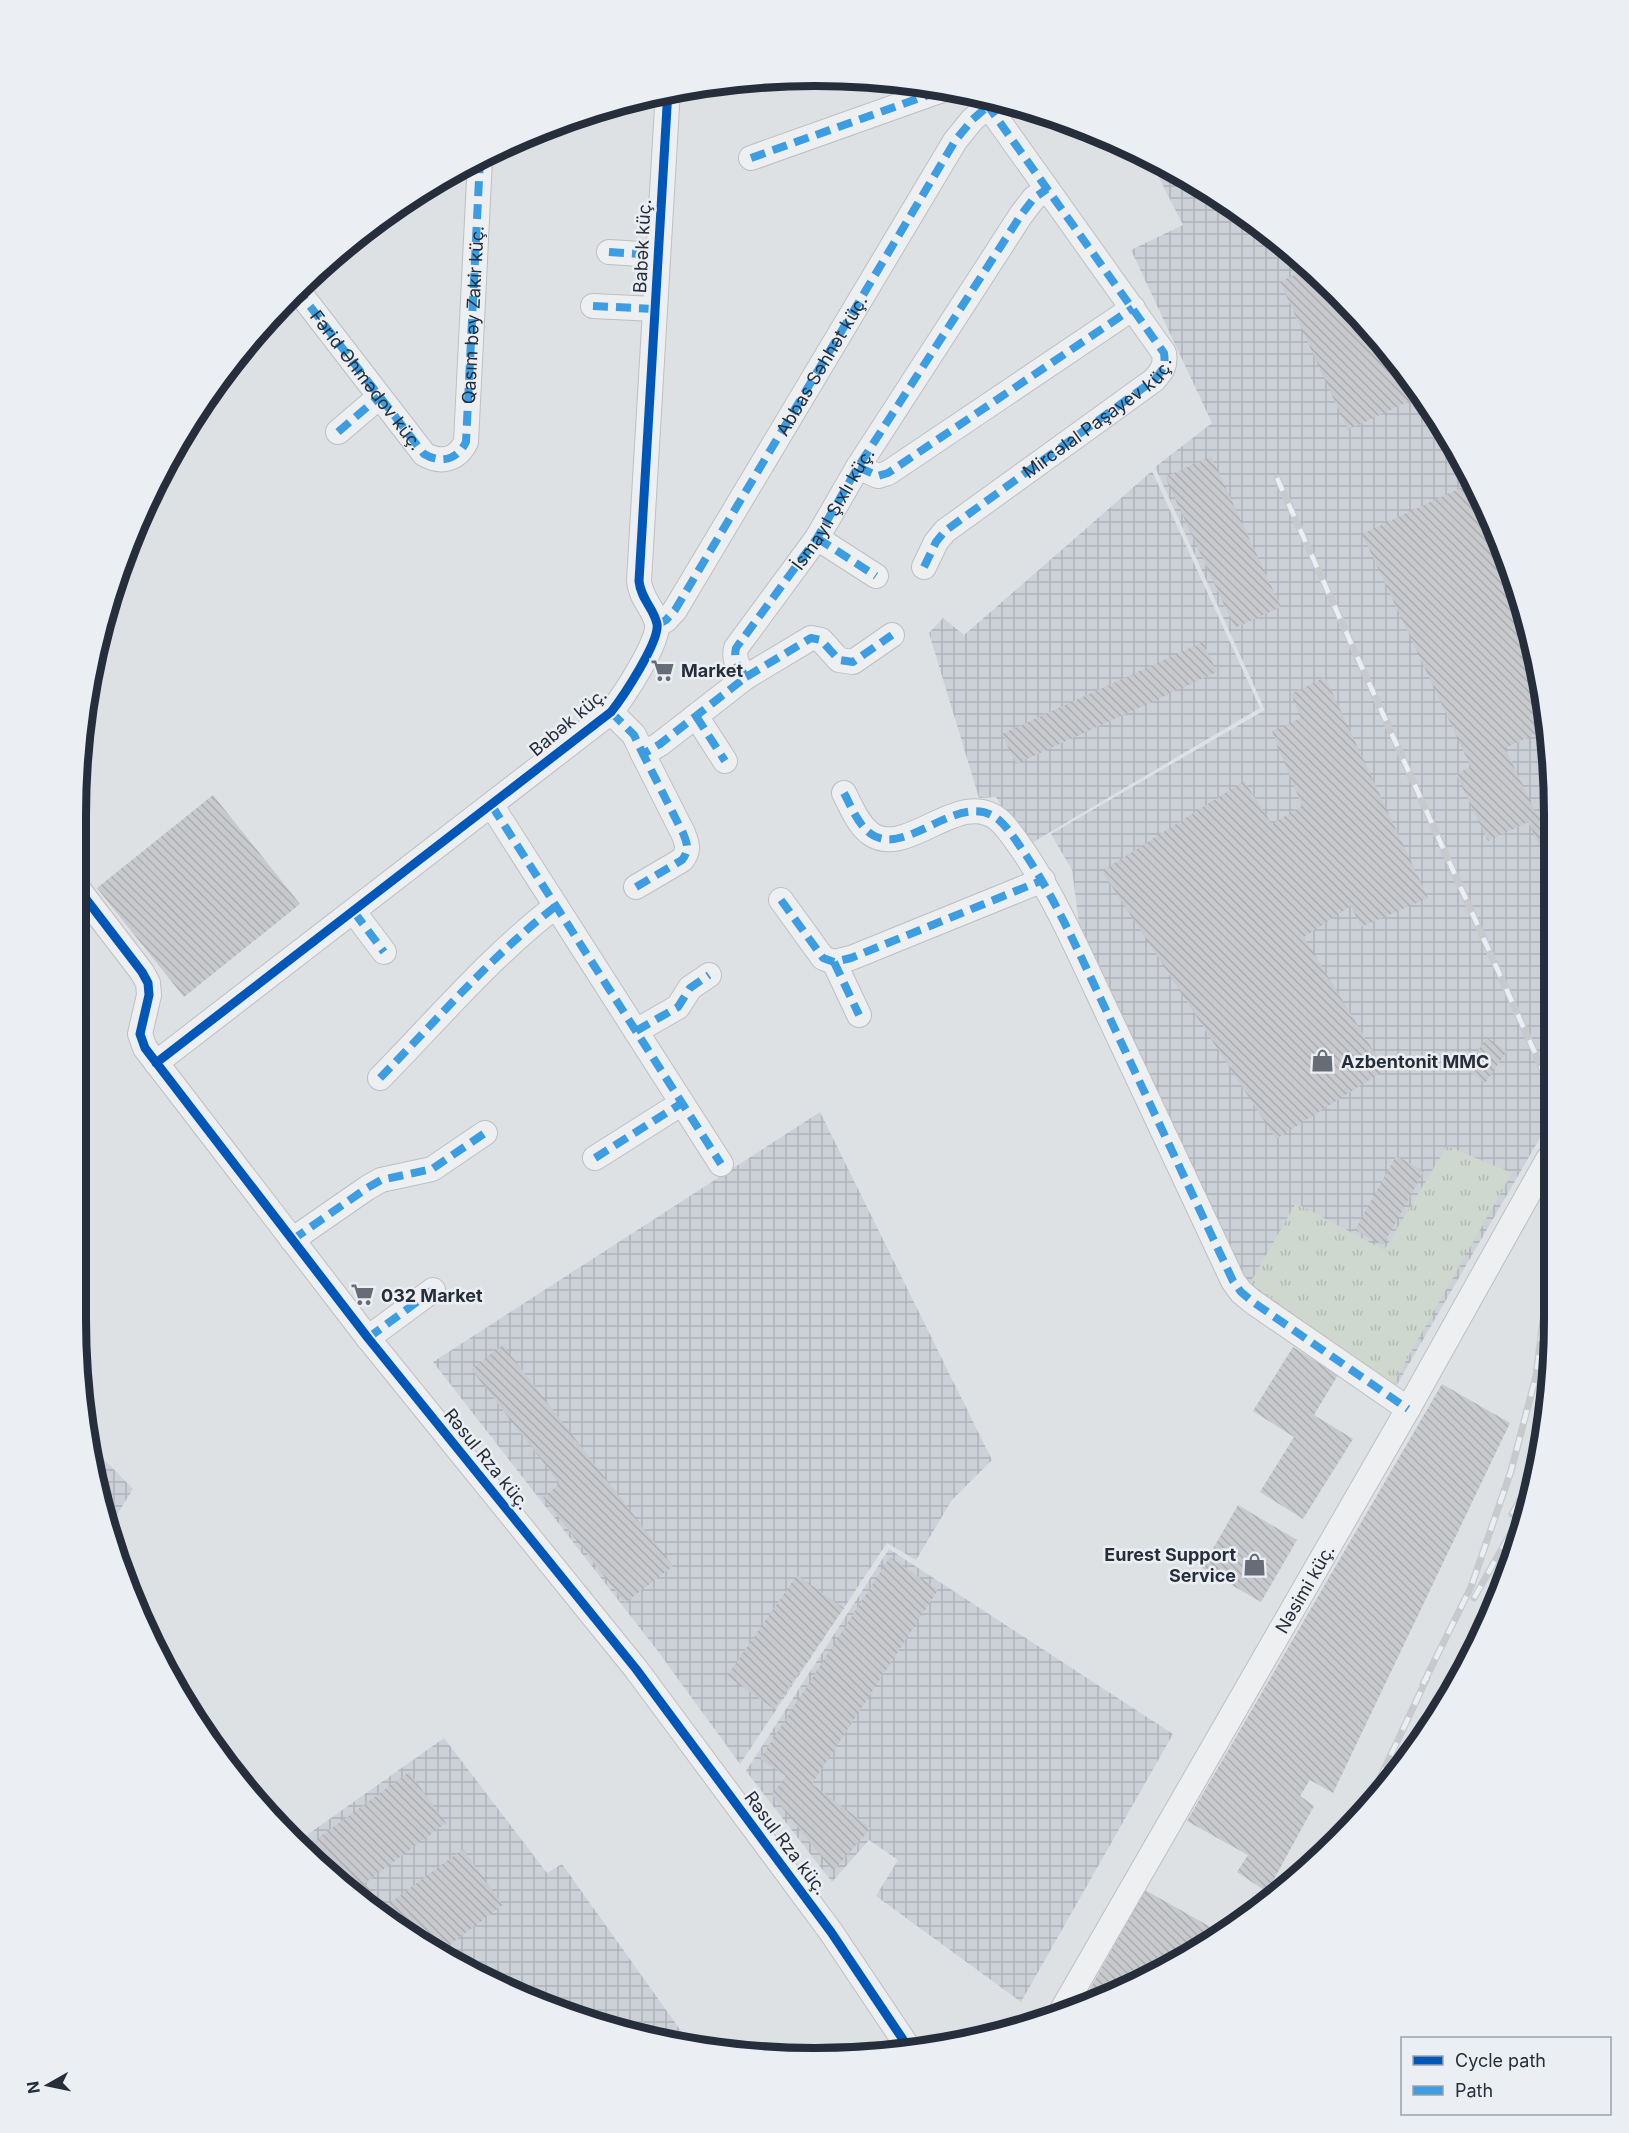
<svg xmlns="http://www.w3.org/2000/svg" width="1629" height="2133" viewBox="0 0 1629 2133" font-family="Inter,sans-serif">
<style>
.industrial{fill:url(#industrial-grid)}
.park{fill:url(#park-tufts)}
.building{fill:url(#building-back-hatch)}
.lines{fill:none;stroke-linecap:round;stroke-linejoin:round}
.minor-casing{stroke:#bdbfc2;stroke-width:26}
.minor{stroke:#eeeff1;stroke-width:24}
.rail-casing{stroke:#c7c9cc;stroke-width:7}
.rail{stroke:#ebeff4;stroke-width:4.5;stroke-dasharray:14;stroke-linecap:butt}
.quiet{stroke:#3c9de2;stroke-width:8;stroke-dasharray:15 8;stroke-linecap:butt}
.cycleway-casing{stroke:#ebeff4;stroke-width:13}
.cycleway{stroke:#0057b8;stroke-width:9}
.labels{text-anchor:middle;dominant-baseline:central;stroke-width:5;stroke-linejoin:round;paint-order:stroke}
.street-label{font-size:18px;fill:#262e3c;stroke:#ebeff4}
.poi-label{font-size:18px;font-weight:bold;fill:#262e3c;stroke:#ebeff4;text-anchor:start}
.rim{fill:none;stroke:#262e3c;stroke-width:8}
</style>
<defs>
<pattern id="industrial-grid" width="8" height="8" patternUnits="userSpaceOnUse" patternTransform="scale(1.5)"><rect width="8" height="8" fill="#ccd0d7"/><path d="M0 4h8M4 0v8" fill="none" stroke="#afb3b9"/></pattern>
<pattern id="park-tufts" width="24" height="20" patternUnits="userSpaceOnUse" patternTransform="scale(1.5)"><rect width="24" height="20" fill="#cfd8cf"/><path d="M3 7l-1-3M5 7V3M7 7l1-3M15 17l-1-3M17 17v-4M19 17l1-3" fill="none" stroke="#b2bab3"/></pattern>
<pattern id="building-back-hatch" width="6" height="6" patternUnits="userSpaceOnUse" patternTransform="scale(1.5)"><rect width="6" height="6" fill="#c7c9cc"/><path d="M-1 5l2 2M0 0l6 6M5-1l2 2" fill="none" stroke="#abadb0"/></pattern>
</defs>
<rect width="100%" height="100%" fill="#dee1e4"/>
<path class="industrial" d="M 1150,160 L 1225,199 L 1337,291 L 1429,403 L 1515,576 L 1548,718 L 1548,1124 L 1395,1388 L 1248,1285 L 1079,923 L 1072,870 L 1051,834 L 1265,710 L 1155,467 L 1212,423 L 1131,250 L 1183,225 Z
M 1152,471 L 1260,708 L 1025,847 L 996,797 L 979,798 L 929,633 L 943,618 L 964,635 Z
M 820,1112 L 992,1460 L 952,1500 L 916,1560 L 887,1543 L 740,1764 L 657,1650 L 433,1362 Z
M 92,1447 L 133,1489 L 108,1529 L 100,1510 Z
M 889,1549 L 1173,1734 L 1021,2002 L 876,1896 L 898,1860 L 869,1840 L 832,1882 L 746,1771 Z
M 444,1738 L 547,1873 L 562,1864 L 691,2045 L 670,2044 L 487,1982 L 327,1874 L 297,1842 Z"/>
<path class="park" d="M 1447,1146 L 1512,1173 L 1393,1384 L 1250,1283 L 1296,1203 L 1384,1250 Z"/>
<path class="building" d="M 1309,268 L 1337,291 L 1422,395 L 1348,430 L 1280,282 Z
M 1211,456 L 1281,607 L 1235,628 L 1165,477 Z
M 1469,484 L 1515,576 L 1548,718 L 1548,728 L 1505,748 L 1537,815 L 1548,810 L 1548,864 L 1528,822 L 1488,841 L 1456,774 L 1471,767 L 1362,534 Z
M 1203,642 L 1217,672 L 1016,764 L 1002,734 Z
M 1325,677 L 1428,898 L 1361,927 L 1351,906 L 1304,937 L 1385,1070 L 1276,1139 L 1102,871 L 1244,781 L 1272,824 L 1302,806 L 1272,731 L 1301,718 L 1291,694 Z
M 213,795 L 300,904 L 184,997 L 97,888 Z
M 1487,1038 L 1507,1051 L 1485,1083 L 1465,1069 Z
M 1396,1156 L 1424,1171 L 1383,1245 L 1355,1230 Z
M 503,1345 L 673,1566 L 625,1603 L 543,1497 L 560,1484 L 471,1369 Z
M 1293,1347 L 1338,1375 L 1314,1415 L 1353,1439 L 1303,1519 L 1260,1492 L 1294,1437 L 1253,1411 Z
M 1442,1384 L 1510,1423 L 1333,1793 L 1310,1780 L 1300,1796 L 1314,1806 L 1267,1892 L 1237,1872 L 1248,1855 L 1187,1821 Z
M 1238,1505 L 1297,1540 L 1261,1602 L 1202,1568 Z
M 890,1557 L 938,1590 L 812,1784 L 871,1828 L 833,1871 L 772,1795 L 786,1776 L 760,1759 Z
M 797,1575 L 844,1608 L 774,1709 L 727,1676 Z
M 409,1772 L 446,1823 L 365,1883 L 383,1908 L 463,1849 L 503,1905 L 441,1951 L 327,1874 L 303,1849 Z
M 1145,1890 L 1223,1934 L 1131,1980 L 1122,1975 L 1114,1988 L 1081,2005 Z"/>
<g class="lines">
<defs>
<g id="minor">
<path d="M 751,158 L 948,88"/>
<path d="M 609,252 L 658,255"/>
<path id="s1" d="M 296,288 L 424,454 C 441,464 457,460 466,442 L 480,159"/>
<path d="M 593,306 L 655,309"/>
<path d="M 338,432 L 379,397"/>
<path d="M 858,467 L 878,476 L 888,473 L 1133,308"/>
<path d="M 817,538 L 876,576"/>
<path d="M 924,567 L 936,542 L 945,531 L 1154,380 C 1162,371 1166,366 1164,353 L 981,96"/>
<path id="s2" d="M 657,625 L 666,620 L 675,610 L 955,141 L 972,120 L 988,106"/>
<path d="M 746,677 L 811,638 L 821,640 L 839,660 L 853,662 L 892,635"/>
<path id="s3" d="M 611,712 L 634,735 L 643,754 L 660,744 L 746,677 C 739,667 733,661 736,648 L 817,538 L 858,467 L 1021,215 L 1034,198 L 1047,189"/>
<path d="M 696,716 L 725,761"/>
<path d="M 844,793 C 851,806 858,825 871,834 C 907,859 960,787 999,820 C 1009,829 1016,841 1024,852 C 1054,897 1075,944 1098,993 C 1143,1089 1188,1185 1233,1281 L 1241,1292 L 1253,1302 L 1408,1409"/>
<path d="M 492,806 L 721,1164"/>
<path d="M 76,886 L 142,972 L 148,983 L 149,995 L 140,1034 L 145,1048 L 368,1338 L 636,1669 L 831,1932 L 908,2047"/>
<path d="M 636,887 L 682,860 C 690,850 687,843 683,833 L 643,754"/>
<path d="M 781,900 L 823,958 L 834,962 L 851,958 L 1043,880"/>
<path d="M 354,912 L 384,952"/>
<path d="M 834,962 L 859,1015"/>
<path d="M 636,1031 L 678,1007 L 690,988 L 709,975"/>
<path d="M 156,1063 L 611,712 C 623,697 660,641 657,624 C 654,608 641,600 639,581 L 668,90"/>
<path d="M 380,1078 C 436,1021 493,954 556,906"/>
<path d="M 595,1158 L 682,1103"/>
<path d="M 292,1240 L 367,1188 L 381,1180 L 432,1169 L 485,1133"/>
<path d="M 368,1338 L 433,1290"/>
<path id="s4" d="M 1059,2015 L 1408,1409 L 1548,1159"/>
</g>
</defs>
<use href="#minor" class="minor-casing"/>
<use href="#minor" class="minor"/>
<defs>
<path id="rail" d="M 1277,478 L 1548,1082
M 1512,1514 L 1533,1477
M 1474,1598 L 1526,1506
M 1423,1684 L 1471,1587 L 1511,1471 L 1536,1376 L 1548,1280
M 1367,1806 L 1427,1678"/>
</defs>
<use href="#rail" class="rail-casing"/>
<use href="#rail" class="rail"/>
<g class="quiet">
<path d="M 751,158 L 948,88"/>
<path d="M 609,252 L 658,255"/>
<path d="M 296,288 L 424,454 C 441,464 457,460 466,442 L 480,159"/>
<path d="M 282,302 L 297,289"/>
<path d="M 593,306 L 655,309"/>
<path d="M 338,432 L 379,397"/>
<path d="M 858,467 L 878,476 L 888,473 L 1133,308"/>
<path d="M 817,538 L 876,576"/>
<path id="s5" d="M 924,567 L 936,542 L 945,531 L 1154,380 C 1162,371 1166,366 1164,353 L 981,96"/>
<path d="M 657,625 L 666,620 L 675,610 L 955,141 L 972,120 L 988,106"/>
<path d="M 746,677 L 811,638 L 821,640 L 839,660 L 853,662 L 892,635"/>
<path d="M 611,712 L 634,735 L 643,754 L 660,744 L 746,677 C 739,667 733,661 736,648 L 817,538 L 858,467 L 1021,215 L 1034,198 L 1047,189"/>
<path d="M 696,716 L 725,761"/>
<path d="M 844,793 C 851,806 858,825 871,834 C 907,859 960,787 999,820 C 1009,829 1016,841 1024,852 C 1054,897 1075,944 1098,993 C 1143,1089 1188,1185 1233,1281 L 1241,1292 L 1253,1302 L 1408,1409"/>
<path d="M 492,806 L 721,1164"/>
<path d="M 636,887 L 682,860 C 690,850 687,843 683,833 L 643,754"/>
<path d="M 781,900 L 823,958 L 834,962 L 851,958 L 1043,880"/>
<path d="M 354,912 L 384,952"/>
<path d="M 834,962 L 859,1015"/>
<path d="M 636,1031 L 678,1007 L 690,988 L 709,975"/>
<path d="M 380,1078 C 436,1021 493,954 556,906"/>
<path d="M 595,1158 L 682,1103"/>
<path d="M 292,1240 L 367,1188 L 381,1180 L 432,1169 L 485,1133"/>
<path d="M 368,1338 L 433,1290"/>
</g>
<defs>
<path id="cycleway" d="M 76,886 L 142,972 L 148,983 L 149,995 L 140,1034 L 145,1048 L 368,1338 L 636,1669 L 831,1932 L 908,2047
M 156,1063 L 611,712 C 623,697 660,641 657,624 C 654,608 641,600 639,581 L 668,90"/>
</defs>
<use href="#cycleway" class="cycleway-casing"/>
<use href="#cycleway" class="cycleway"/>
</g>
<defs>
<symbol id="supermarket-bare" viewBox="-9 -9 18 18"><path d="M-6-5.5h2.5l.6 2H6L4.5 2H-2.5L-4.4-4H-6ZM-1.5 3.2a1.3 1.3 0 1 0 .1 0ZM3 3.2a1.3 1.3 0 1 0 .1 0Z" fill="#666d77" stroke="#ebeff4" stroke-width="2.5" paint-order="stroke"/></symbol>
<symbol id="shop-bare" viewBox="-9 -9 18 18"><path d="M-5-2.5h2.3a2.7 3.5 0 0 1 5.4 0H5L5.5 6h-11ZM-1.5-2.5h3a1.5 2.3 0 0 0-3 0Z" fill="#666d77" stroke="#ebeff4" stroke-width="2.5" paint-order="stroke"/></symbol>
</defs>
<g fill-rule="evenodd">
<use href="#supermarket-bare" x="646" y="654" width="33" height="33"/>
<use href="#shop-bare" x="1306" y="1044" width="33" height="33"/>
<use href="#supermarket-bare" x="346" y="1278" width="33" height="33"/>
<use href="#shop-bare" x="1238" y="1548" width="33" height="33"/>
</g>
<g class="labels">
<g class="street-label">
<text transform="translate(642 246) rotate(-87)">Babək küç.</text>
<text stroke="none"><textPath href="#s1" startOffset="387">Qasım bəy Zakir küç.</textPath></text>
<text stroke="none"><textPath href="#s2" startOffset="309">Abbas Səhhət küç.</textPath></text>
<text stroke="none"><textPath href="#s1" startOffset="116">Fərid Əhmədov küç.</textPath></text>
<text stroke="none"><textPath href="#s5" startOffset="232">Mircəlal Paşayev küç.</textPath></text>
<text stroke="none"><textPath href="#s3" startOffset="384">İsmayıl Şıxlı küç.</textPath></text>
<text transform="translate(568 722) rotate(-40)">Babək küç.</text>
<text transform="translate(487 1459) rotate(51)">Rəsul Rza küç.</text>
<text stroke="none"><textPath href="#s4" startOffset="492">Nəsimi küç.</textPath></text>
<text transform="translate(786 1843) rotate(53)">Rəsul Rza küç.</text>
</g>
<g class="poi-label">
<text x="681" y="670">Market</text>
<text x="1341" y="1061">Azbentonit MMC</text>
<text x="381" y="1295">032 Market</text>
<text x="1236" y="1554" text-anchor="end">Eurest Support<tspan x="1236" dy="21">Service</tspan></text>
</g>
</g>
<path d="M0 0H1629V2133H0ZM815 86H815A729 729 0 0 1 1544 815V1319A729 729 0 0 1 815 2048H815A729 729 0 0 1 86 1319V815A729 729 0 0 1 815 86Z" fill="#ebeff4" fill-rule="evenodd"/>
<path class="rim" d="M815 86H815A729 729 0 0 1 1544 815V1319A729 729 0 0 1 815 2048H815A729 729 0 0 1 86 1319V815A729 729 0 0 1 815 86Z"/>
<rect x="1401" y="2037" width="210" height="78" fill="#ebeff4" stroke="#9ca2aa" stroke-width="1.5"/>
<rect x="1413" y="2056" width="30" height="9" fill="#0057b8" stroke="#9ca2aa" stroke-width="1.5"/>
<text x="1455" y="2067" font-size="18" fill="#262e3c">Cycle path</text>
<rect x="1413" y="2086" width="30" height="9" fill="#3c9de2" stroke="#9ca2aa" stroke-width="1.5"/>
<text x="1455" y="2097" font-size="18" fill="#262e3c">Path</text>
<g transform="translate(48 2085) rotate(261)" stroke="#ebeff4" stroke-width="4.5" paint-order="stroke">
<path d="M0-4.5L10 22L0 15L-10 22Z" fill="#262e3c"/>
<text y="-9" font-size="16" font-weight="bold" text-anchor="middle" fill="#262e3c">N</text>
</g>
</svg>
